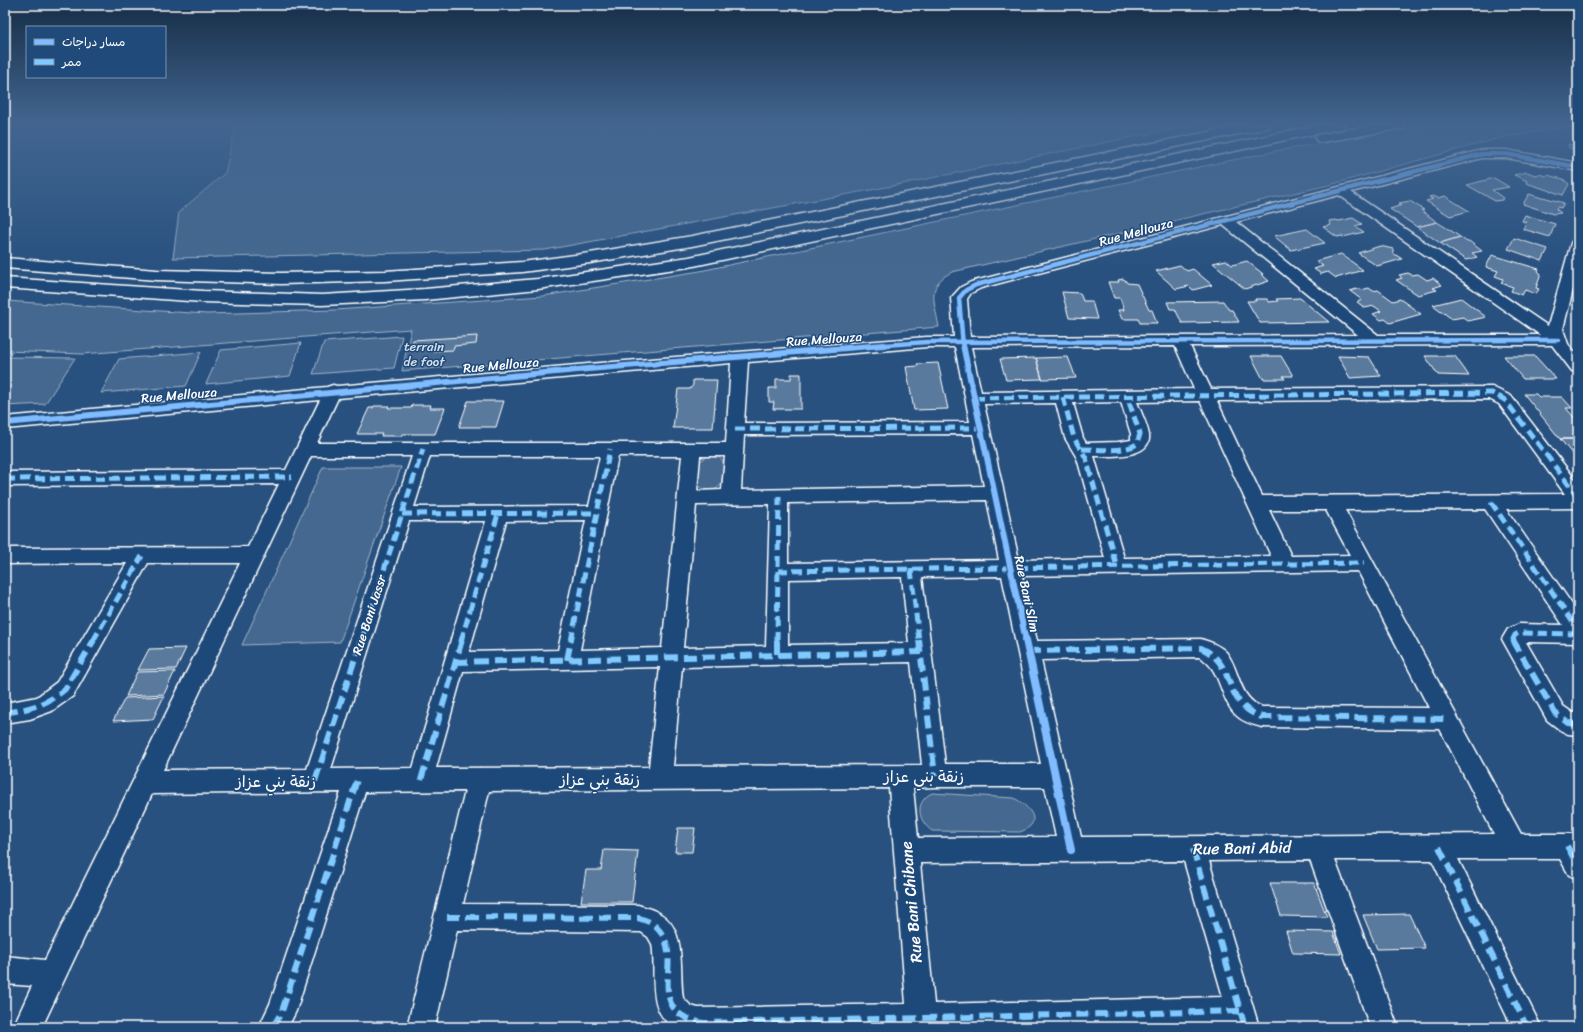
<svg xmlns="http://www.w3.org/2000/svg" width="1583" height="1032" viewBox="0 0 1583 1032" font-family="Sriracha,'Playpen Sans Arabic',sans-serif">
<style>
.green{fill:#446890;stroke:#a2b4c8}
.building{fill:#5a7a9d;stroke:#fff}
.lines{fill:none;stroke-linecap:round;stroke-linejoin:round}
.minor-casing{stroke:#fff;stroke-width:3}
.trunk-casing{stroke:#fff;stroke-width:3}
.minor{fill:#1f4a7a;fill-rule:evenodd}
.trunk{fill:#1f4a7a;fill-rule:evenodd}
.quiet-far1{stroke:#80caff;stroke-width:5;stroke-dasharray:10 5;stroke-linecap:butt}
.quiet{stroke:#80caff;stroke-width:6;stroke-dasharray:13 6;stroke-linecap:butt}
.cycleway-far2-casing{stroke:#1f4a7a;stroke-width:6}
.cycleway-far1-casing{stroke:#1f4a7a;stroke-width:8}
.cycleway-casing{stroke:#1f4a7a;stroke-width:10}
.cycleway-far2{stroke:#80bcff;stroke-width:4.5}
.cycleway-far1{stroke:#80bcff;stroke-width:6}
.cycleway{stroke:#80bcff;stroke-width:8}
.labels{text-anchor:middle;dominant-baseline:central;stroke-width:3;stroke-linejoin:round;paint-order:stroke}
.street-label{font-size:13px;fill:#fff;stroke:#1f4a7a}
.park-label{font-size:13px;fill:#dae1e9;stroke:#1f4a7a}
.near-street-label{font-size:16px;fill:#fff;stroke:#1f4a7a}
</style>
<rect width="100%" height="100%" fill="#28517f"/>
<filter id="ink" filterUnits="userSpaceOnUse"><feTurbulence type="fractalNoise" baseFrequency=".025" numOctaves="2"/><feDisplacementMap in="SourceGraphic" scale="8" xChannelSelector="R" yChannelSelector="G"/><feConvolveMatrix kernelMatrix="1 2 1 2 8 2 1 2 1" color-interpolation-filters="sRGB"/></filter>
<g filter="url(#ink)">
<path class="green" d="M 236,125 L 1192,125 L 892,186 L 545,250 L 173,258 L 179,212 L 225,173 Z
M 1428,125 L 1577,125 L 1500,138 L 1333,184 L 952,272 C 925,285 935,303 939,327 L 402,371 L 411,329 L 82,354 L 5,351 L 5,301 L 207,314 L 335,310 L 543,296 L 700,271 L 1276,151 Z
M 402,336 L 394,368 L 313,374 L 324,342 Z
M 301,343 L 290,376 L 206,384 L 221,350 Z
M 201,352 L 186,386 L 101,393 L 119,359 Z
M 5,357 L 75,358 L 45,404 L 5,406 Z
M 708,456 L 719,457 L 724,463 C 723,478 723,497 701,488 L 696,482 L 699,462 Z
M 323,467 L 401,467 L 340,642 L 242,645 Z
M 932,793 L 1014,798 C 1029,806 1045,823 1020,832 L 932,831 C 918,821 914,802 932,793 Z"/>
<path class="building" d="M 1568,144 L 1578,146 L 1578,150 L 1569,148 Z
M 1527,172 L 1535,175 L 1539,174 L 1546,176 L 1547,175 L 1563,179 L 1569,184 L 1563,195 L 1526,183 L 1527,181 L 1514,175 Z
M 1494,178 L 1509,187 L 1492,190 L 1503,198 L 1502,200 L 1495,201 L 1467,185 Z
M 1529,194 L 1542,198 L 1543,197 L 1564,203 L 1561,208 L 1557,207 L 1556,209 L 1561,213 L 1553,214 L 1523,204 Z
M 1433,196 L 1438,198 L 1445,196 L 1469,211 L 1450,216 L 1426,201 L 1433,199 L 1429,197 Z
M 1410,201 L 1424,210 L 1421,210 L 1437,222 L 1417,227 L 1390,209 L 1402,205 L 1399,203 Z
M 1525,215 L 1555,224 L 1550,237 L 1523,229 L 1526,222 L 1522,221 Z
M 1353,218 L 1362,224 L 1355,226 L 1364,232 L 1343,237 L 1342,236 L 1337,237 L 1323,227 L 1331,225 L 1329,221 L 1335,220 L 1339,221 Z
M 1437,222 L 1453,232 L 1460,237 L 1440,243 L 1417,227 Z
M 1307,229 L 1325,243 L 1291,250 L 1274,236 Z
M 1460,237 L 1467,242 L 1469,241 L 1482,251 L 1472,253 L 1477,257 L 1466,260 L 1440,243 Z
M 1514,238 L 1548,249 L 1542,261 L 1508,249 Z
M 1380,246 L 1393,249 L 1393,253 L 1402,259 L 1377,266 L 1358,253 Z
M 1341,254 L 1363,270 L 1336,278 L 1328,272 L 1321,274 L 1314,269 L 1323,266 L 1316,261 Z
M 1492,255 L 1539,269 L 1538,271 L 1541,274 L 1536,288 L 1539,289 L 1536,294 L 1525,290 L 1522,295 L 1511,291 L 1513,287 L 1501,283 L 1503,279 L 1495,276 L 1498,271 L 1486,267 Z
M 1226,260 L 1232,265 L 1247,261 L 1263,274 L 1261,274 L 1269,281 L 1245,289 L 1213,263 Z
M 1180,265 L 1187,271 L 1193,269 L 1212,285 L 1193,290 L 1189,286 L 1176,289 L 1156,271 Z
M 1408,273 L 1412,275 L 1418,274 L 1427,280 L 1433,278 L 1442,285 L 1433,288 L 1437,290 L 1418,295 L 1396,280 L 1402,278 L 1399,275 Z
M 1123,279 L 1125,280 L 1127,283 L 1137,284 L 1149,310 L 1152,310 L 1157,323 L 1140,323 L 1138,319 L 1122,319 L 1118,310 L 1124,310 L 1120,298 L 1114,298 L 1108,282 L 1119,282 L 1118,280 Z
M 1360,288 L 1361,290 L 1369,288 L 1373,291 L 1378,290 L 1393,301 L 1400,299 L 1421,314 L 1390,323 L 1385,319 L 1381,320 L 1373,314 L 1381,311 L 1374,306 L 1365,308 L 1357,302 L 1362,300 L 1350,291 Z
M 1062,292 L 1080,293 L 1083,301 L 1092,301 L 1097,319 L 1069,318 Z
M 1300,298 L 1329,322 L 1260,323 L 1247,301 L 1256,301 L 1255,299 L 1267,299 L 1269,302 L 1278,301 L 1276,299 Z
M 1461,298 L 1486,317 L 1468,321 L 1463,317 L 1452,319 L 1433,305 Z
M 1223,301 L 1229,310 L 1232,310 L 1239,322 L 1182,323 L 1175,309 L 1170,309 L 1167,302 Z
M 477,336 L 476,344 L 454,346 L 453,350 L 433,351 L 434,347 L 411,349 L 413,340 Z
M 1251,356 L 1281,356 L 1293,376 L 1283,376 L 1285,379 L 1263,379 Z
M 1338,356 L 1369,357 L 1381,376 L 1350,378 Z
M 1425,356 L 1455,356 L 1469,376 L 1438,375 Z
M 1504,356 L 1535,356 L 1556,379 L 1523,379 Z
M 1068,357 L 1076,378 L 1042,379 L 1036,358 Z
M 1036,358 L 1042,379 L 1006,380 L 1000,359 Z
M 938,363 L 948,409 L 914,410 L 906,367 L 918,366 L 917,364 Z
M 791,374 L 801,374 L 801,409 L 773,409 L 774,402 L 769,402 L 769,388 L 776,388 L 776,379 L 791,379 Z
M 693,380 L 717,380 L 713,428 L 673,428 L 678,389 L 690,389 L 693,385 Z
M 1524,394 L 1536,394 L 1539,397 L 1562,397 L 1572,408 L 1566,408 L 1578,422 L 1578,439 L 1560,439 Z
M 468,401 L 504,401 L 496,427 L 459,427 Z
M 412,405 L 431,405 L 430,408 L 445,408 L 435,434 L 402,434 L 401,436 L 381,436 L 382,434 L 357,434 L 369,408 L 373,408 L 374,406 L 389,406 L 388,408 L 411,408 Z
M 1560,439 L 1578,439 L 1578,461 Z
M 186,648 L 176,669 L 138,670 L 149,649 Z
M 175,671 L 164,694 L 126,696 L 137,672 Z
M 164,696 L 153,719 L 113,721 L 125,698 Z
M 678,828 L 695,828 L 692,852 L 675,852 Z
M 604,850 L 638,851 L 632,902 L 581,902 L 586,870 L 601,870 Z
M 1270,883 L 1314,883 L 1327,917 L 1281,916 Z
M 1409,914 L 1425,948 L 1377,949 L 1363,915 Z
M 1286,931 L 1333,932 L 1341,954 L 1293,953 Z"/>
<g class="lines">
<defs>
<path id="minor" d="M 1482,150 L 1506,150 L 1578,163 L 1578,171 L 1506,158 L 1482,158 L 1351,192 L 1548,326 L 1571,243 L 1573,240 L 1578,239 L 1578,270 L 1563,329 L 1568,344 L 1578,356 L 1578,372 L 1572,371 L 1552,345 L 1190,346 L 1211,389 L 1492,387 L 1511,396 L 1578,483 L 1578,508 L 1506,509 L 1578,613 L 1578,643 L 1526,642 L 1563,706 L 1573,713 L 1578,713 L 1578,735 L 1568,734 L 1560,730 L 1547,720 L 1502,639 L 1508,629 L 1519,624 L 1563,625 L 1485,509 L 1345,510 L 1521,834 L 1578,834 L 1578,879 L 1569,875 L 1560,859 L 1458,859 L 1541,1027 L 1512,1027 L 1432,860 L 1335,860 L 1398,1027 L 1370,1027 L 1310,860 L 1209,861 L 1259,1027 L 1231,1027 L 1230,1025 L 1149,1027 L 674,1027 C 645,1011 657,970 652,944 L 648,937 L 641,932 L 457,930 L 435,1027 L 407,1027 L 465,791 L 365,792 L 296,1011 L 288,1027 L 259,1027 L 270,1004 L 341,792 L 152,794 L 42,1027 L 13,1027 L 32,986 L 5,984 L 5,956 L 45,960 L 240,563 L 148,563 L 73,696 L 52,711 L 30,719 L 5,723 L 5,703 L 37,697 L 57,682 L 127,563 L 5,564 L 5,548 L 248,547 L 279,484 L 5,486 L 5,472 L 286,470 L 320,400 L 5,429 L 5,417 L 327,387 L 333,385 L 337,386 L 588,364 L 927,337 L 954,337 L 951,298 L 961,287 L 971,282 ZM 1339,195 L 1540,335 L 1378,335 L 1236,222 ZM 1223,225 L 1358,335 L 970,337 L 967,299 L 971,293 L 981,288 ZM 1175,346 L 1194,389 L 981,392 L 971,347 ZM 927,347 L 955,347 L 970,422 L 744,423 L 748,362 ZM 731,363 L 726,443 L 317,443 L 338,398 ZM 1489,399 L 1499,404 L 1565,494 L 1262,496 L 1217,401 ZM 1200,401 L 1271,556 L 1124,558 L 1094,456 C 1108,456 1152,459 1149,435 C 1147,424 1141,412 1137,402 ZM 1121,402 L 1131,434 L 1131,440 L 1118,442 L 1086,443 L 1083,438 L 1073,403 ZM 1056,403 L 1065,438 L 1077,458 L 1105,558 L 1019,560 L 984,404 ZM 973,434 L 984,486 L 741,490 L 744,435 ZM 311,456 L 412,456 L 307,769 L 163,770 ZM 430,456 L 600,456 L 589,506 L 414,507 ZM 618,456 L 682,456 L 662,648 L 580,650 ZM 700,456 L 725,456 L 722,490 L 697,491 ZM 987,500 L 999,560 L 788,563 L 788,503 ZM 770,504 L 766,646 L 683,648 L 696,505 ZM 1269,510 L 1326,510 L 1350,555 L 1291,556 ZM 586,520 L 558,650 L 469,652 L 506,521 ZM 409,521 L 486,521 L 413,768 L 331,769 ZM 1358,571 L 1429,708 L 1262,707 C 1238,698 1240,669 1226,652 C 1219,645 1210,642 1201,639 L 1037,641 L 1022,576 ZM 1002,576 L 1041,764 L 945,764 L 922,577 ZM 902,577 L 909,643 L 788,645 L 788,579 ZM 1199,657 C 1222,668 1219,700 1237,716 C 1243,722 1254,725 1262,727 L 1440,729 L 1494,834 L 1081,837 L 1041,660 ZM 911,662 L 922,765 L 673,766 L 682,667 ZM 660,667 L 649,767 L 436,768 L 463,671 ZM 935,787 L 1045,787 L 1056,837 L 918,838 L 913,788 ZM 889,788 L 906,1004 L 698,1008 L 691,1006 L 683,998 C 679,973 686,936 666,918 C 658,911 648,908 638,905 L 463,904 L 489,791 ZM 1184,861 L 1223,997 L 934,1004 L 920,863 Z"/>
<path id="trunk" d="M 1243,125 L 1270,125 L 1268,128 L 1263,129 L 692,246 L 590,263 L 522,272 L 385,281 L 281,284 L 157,280 L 5,268 L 5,258 L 157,270 L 281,273 L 385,271 L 522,262 L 590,253 L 692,236 Z
M 1319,125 L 1345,125 L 1343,128 L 1338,129 L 689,267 L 538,289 L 425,300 L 322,305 L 203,302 L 5,288 L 5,278 L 203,291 L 322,295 L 425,289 L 538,279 L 689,257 Z
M 1375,125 L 1406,125 L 1404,128 L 1399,129 L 1322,142 L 1317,141 L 1315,138 L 1317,135 L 1322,134 Z"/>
</defs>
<use href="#minor" class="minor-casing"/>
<use href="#trunk" class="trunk-casing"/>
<use href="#minor" class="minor"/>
<use href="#trunk" class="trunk"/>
<path class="quiet-far1" d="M 1063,397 L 1074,438 L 1086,458 L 1117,567
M 974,398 L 1492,393 L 1505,400 L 1578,497
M 735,429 L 981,428
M 1082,449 C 1099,449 1123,453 1137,444 L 1140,434 L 1127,396
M 5,479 L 292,477
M 1491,502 L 1578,630
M 402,514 L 597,513
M 911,569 L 919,641
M 778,571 L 1364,563
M 93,641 L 142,556
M 361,641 L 423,449
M 461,641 L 498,514
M 571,641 L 610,449
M 777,641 L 779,496
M 1514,641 L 1513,639 L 1515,635 L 1519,633 L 1578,634"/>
<path class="quiet" d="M 919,640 L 935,776
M 1513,640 L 1555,713 L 1568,723 L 1578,724
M 1028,651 L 1201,648 C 1239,665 1220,703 1262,717 L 1447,719
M 777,654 L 777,640
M 567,660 L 571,640
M 455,662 L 921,652
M 5,713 C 28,709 47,705 65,689 L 94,640
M 421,780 L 462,640
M 315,781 L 361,640
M 1567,846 L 1578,866
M 1439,847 L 1527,1027
M 1193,849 L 1245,1027
M 447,917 L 638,918 C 645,920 652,922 657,928 C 688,958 639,1011 703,1023 L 1240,1011
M 273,1027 L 282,1011 L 357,780"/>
<defs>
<path id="cycleway-far2" d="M 871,346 L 927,342 L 1558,340
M 963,346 L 959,298 L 966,290 L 976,285 L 1482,154 L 1506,154 L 1578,167"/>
<path id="cycleway-far1" d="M 963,345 L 1026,641
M 5,423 L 588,369 L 884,345"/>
<path id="cycleway" d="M 1026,640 L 1071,850"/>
</defs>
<use href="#cycleway-far2" class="cycleway-far2-casing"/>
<use href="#cycleway-far1" class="cycleway-far1-casing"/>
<use href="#cycleway" class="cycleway-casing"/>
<use href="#cycleway-far2" class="cycleway-far2"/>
<use href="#cycleway-far1" class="cycleway-far1"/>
<use href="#cycleway" class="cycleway"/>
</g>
</g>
<linearGradient id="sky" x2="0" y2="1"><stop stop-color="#162d46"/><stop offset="0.46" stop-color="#426590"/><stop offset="1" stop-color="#426590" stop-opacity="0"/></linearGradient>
<rect width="1583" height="269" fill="url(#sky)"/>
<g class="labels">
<g class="street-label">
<text transform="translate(1136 232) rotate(-15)">Rue Mellouza</text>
<text transform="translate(824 339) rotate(-4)">Rue Mellouza</text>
<text transform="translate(501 365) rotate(-5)">Rue Mellouza</text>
<text transform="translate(179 395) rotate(-5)">Rue Mellouza</text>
<text transform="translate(1027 594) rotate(78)">Rue Bani Slim</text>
<text transform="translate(369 615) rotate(-72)">Rue Bani Jassr</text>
</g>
<g class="park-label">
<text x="424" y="346">terrain<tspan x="424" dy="15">de foot</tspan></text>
</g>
<g class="near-street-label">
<text x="924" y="776">زنقة بني عزاز</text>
<text x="600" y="779">زنقة بني عزاز</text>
<text x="276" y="781">زنقة بني عزاز</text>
<text transform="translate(1242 848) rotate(-1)">Rue Bani Abid</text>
<text transform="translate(911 902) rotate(-95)">Rue Bani Chibane</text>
</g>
</g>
<rect width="1583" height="1032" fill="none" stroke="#1f4a7a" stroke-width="20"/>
<rect x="10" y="10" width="1563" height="1012" fill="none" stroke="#fff" stroke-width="1.5" filter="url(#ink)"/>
<rect x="26" y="26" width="140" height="52" fill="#1f4a7a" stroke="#7992af"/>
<rect x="34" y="39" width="20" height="6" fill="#80bcff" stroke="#7992af"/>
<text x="62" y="46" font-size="12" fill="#ffffff">مسار دراجات</text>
<rect x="34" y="59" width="20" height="6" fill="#80caff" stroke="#7992af"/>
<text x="62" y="66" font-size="12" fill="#ffffff">ممر</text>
</svg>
